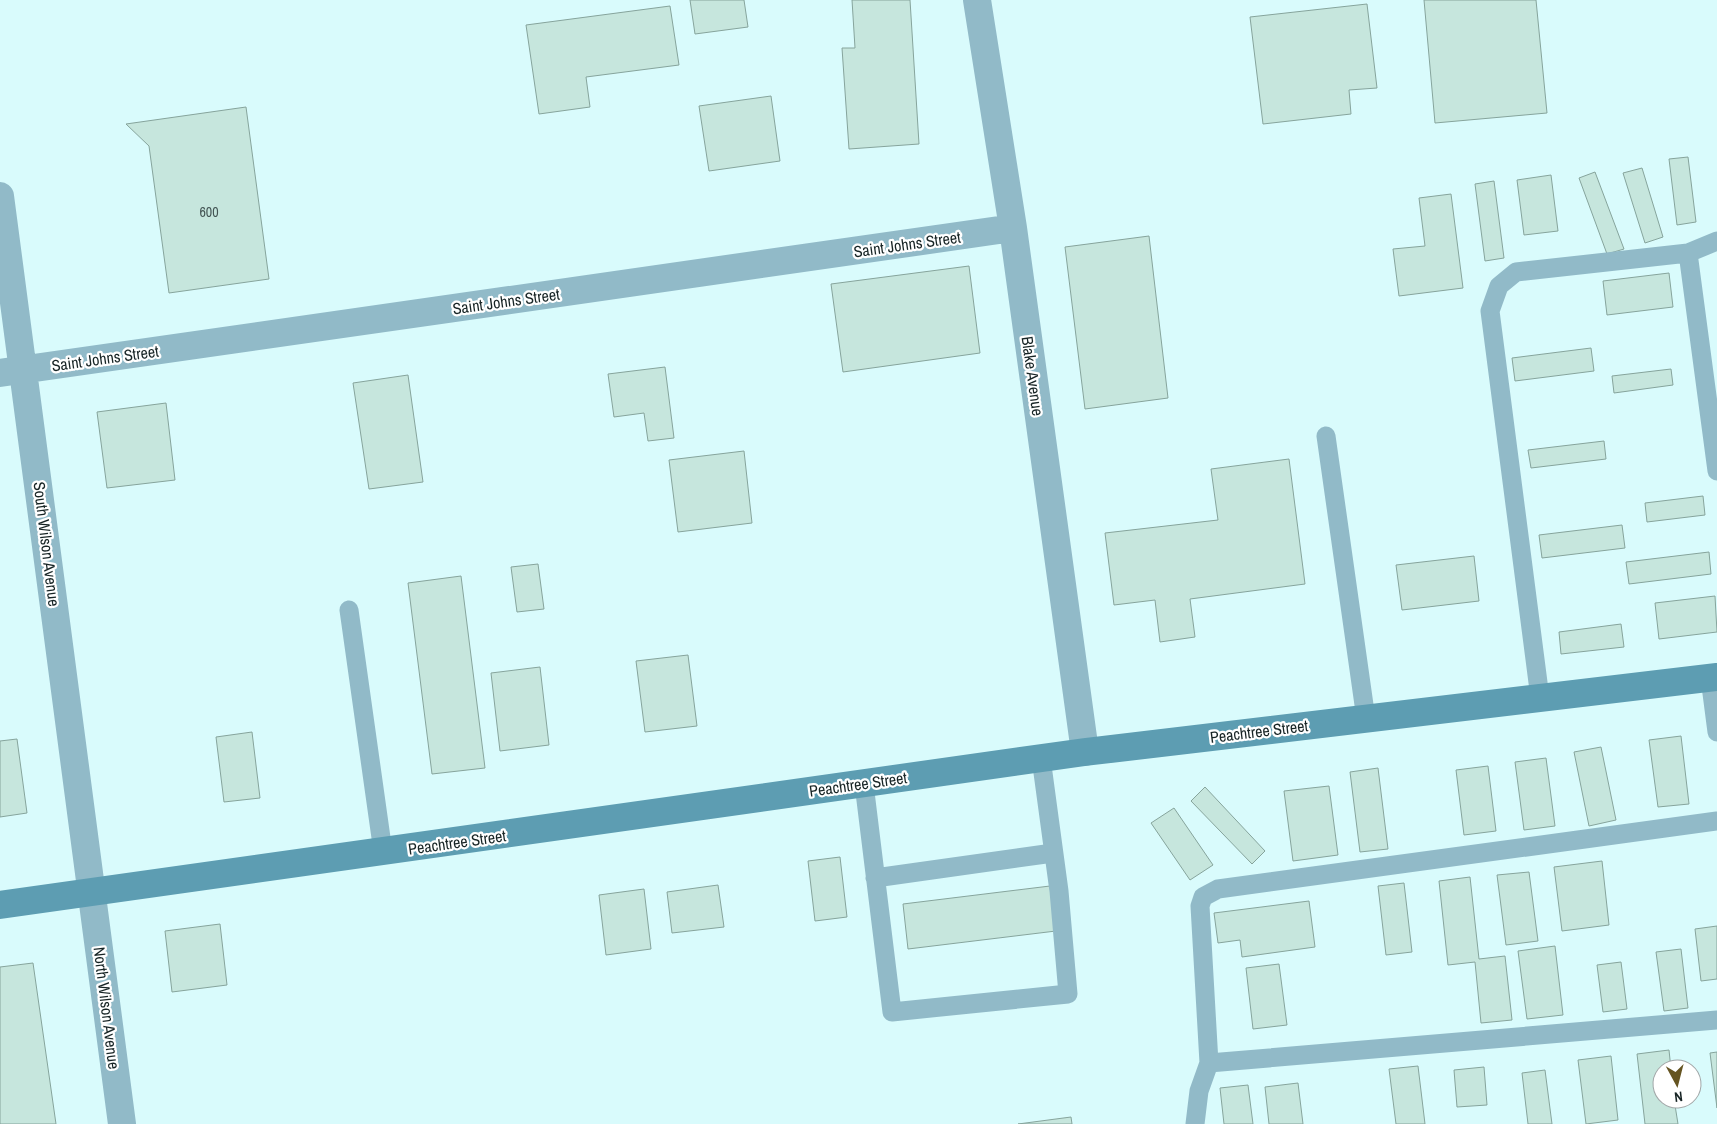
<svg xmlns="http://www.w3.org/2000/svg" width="1717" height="1124" viewBox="0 0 1717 1124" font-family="'Archivo Narrow',sans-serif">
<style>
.building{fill:#c6e6dd;stroke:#86a49c}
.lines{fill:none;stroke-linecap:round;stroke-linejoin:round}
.lane{stroke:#91bac8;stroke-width:19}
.street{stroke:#91bac8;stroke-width:28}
.secondary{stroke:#5d9db2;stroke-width:28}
.labels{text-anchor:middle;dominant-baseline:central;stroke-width:4.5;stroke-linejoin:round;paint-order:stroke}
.number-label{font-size:14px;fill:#435453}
.street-label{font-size:16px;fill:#172425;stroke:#fff}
</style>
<rect width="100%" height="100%" fill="#d9fbfc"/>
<path class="building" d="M 690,0 L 744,0 L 748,27 L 695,34 Z
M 852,0 L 910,0 L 919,144 L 849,149 L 842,48 L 855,48 Z
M 1424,0 L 1536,0 L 1547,113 L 1435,123 Z
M 1367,4 L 1377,88 L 1349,90 L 1351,114 L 1263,124 L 1250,17 Z
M 670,6 L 679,65 L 586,77 L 590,107 L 539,114 L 526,25 Z
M 771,96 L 780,161 L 709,171 L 699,106 Z
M 246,107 L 269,279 L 169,293 L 149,146 L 126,124 Z
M 1688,157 L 1696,222 L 1677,225 L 1669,159 Z
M 1642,168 L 1663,237 L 1645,243 L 1623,173 Z
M 1595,172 L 1624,249 L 1607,254 L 1579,178 Z
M 1551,175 L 1558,231 L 1524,235 L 1517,180 Z
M 1494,181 L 1504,258 L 1485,261 L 1475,184 Z
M 1451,194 L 1463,288 L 1399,296 L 1393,249 L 1425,246 L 1419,198 Z
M 1149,236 L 1168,398 L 1085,409 L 1065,247 Z
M 969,266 L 980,353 L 843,372 L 831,284 Z
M 1669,273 L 1673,307 L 1607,315 L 1603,281 Z
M 1591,348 L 1594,371 L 1515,381 L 1512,358 Z
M 665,367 L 674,438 L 648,441 L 644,413 L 614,417 L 608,374 Z
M 1671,369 L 1673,385 L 1614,393 L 1612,376 Z
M 408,375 L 423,482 L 369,489 L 353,383 Z
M 166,403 L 175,480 L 107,488 L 97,412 Z
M 1604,441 L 1606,459 L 1531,468 L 1528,450 Z
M 744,451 L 752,523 L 678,532 L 669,460 Z
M 1289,459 L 1305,584 L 1190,599 L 1195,637 L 1160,642 L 1155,600 L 1114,605 L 1105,533 L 1218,520 L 1211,469 Z
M 1703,496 L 1705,515 L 1647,522 L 1645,503 Z
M 1622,525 L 1625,548 L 1542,558 L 1539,535 Z
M 1709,552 L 1711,574 L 1629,584 L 1626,562 Z
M 1474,556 L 1479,601 L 1402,610 L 1396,565 Z
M 538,564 L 544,609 L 517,612 L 511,567 Z
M 461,576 L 485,768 L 432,774 L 408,583 Z
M 1715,596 L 1717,632 L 1659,639 L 1655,603 Z
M 1621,624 L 1624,647 L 1561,654 L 1559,632 Z
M 688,655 L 697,726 L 645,732 L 636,661 Z
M 540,667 L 549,745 L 500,751 L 491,673 Z
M 252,732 L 260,798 L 224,802 L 216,737 Z
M 1681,736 L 1689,804 L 1658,807 L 1649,740 Z
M 17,739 L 27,813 L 0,817 L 0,741 Z
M 1601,747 L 1616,820 L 1589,826 L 1574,752 Z
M 1546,758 L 1555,826 L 1524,830 L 1515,762 Z
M 1488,766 L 1496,831 L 1464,835 L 1456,770 Z
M 1378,768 L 1388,849 L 1360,852 L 1350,772 Z
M 1329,786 L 1338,855 L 1293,861 L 1284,791 Z
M 1205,787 L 1265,851 L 1252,864 L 1191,801 Z
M 1174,808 L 1213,865 L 1190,880 L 1151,823 Z
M 840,857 L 847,917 L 815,921 L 808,861 Z
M 1602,861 L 1609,925 L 1562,931 L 1554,867 Z
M 1529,872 L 1538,941 L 1506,945 L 1497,875 Z
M 1470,877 L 1479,959 L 1505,956 L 1512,1020 L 1481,1023 L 1475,962 L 1448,965 L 1439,881 Z
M 1404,883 L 1412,952 L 1386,955 L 1378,886 Z
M 718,885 L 724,927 L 672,933 L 667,892 Z
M 1050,886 L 1056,931 L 908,949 L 903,904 Z
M 644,889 L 651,949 L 606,955 L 599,895 Z
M 1309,901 L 1315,947 L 1242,957 L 1240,940 L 1218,943 L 1214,913 Z
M 220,924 L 227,985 L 172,992 L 165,931 Z
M 1717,926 L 1717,979 L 1701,981 L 1695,929 Z
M 1555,946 L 1563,1015 L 1527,1019 L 1518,951 Z
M 1681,949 L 1688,1008 L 1664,1011 L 1656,952 Z
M 1621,962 L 1627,1009 L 1603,1012 L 1597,965 Z
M 33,963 L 56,1124 L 0,1124 L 0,967 Z
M 1279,964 L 1287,1025 L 1253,1029 L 1246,968 Z
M 1669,1050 L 1671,1069 L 1662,1069 L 1662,1099 L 1674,1099 L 1678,1124 L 1645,1124 L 1637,1054 Z
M 1717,1052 L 1717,1108 L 1710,1053 Z
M 1611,1056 L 1618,1120 L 1586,1124 L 1578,1060 Z
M 1418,1066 L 1425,1124 L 1396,1124 L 1389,1069 Z
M 1484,1067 L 1487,1105 L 1457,1107 L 1454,1070 Z
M 1545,1070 L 1552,1124 L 1528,1124 L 1522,1073 Z
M 1298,1083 L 1303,1124 L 1269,1124 L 1265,1087 Z
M 1248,1085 L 1253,1124 L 1224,1124 L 1220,1088 Z
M 1071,1117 L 1072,1124 L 1018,1124 Z"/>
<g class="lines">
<path class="lane" d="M 1717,241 L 1688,253 L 1717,471
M 1326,436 L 1366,719
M 349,610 L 383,852
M 1710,678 L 1717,732
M 1540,698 L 1490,311 L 1499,286 L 1516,272 L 1688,253
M 864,784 L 892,1012 L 1068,994 L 1059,891 L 1041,758
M 1717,821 L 1218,889 L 1203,897 L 1200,906 L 1209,1063 L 1717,1020
M 875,878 L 1053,853
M 1195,1124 L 1199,1091 L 1209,1063"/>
<path class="street" d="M 977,0 L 1013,228 L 1085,752
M 0,196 L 122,1124
M 0,373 L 1013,228"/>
<path class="secondary" d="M 0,905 L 1085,752 L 1717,677"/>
</g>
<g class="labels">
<g class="number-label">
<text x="209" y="212">600</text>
</g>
<g class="street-label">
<text transform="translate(907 244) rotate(-8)">Saint Johns Street</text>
<text transform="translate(506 301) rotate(-8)">Saint Johns Street</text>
<text transform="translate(105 358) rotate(-8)">Saint Johns Street</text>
<text transform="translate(1033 376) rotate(82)">Blake Avenue</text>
<text transform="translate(47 544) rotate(83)">South Wilson Avenue</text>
<text transform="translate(1259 731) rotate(-7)">Peachtree Street</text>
<text transform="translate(858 784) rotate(-8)">Peachtree Street</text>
<text transform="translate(457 842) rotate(-8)">Peachtree Street</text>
<text transform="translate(107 1008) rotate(83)">North Wilson Avenue</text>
</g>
</g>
<g transform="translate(1677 1084) rotate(173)"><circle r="24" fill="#ffffff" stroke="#a2a7a8"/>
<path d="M0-4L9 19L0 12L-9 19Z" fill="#655421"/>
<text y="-8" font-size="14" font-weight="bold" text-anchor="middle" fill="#172425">N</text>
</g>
</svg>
